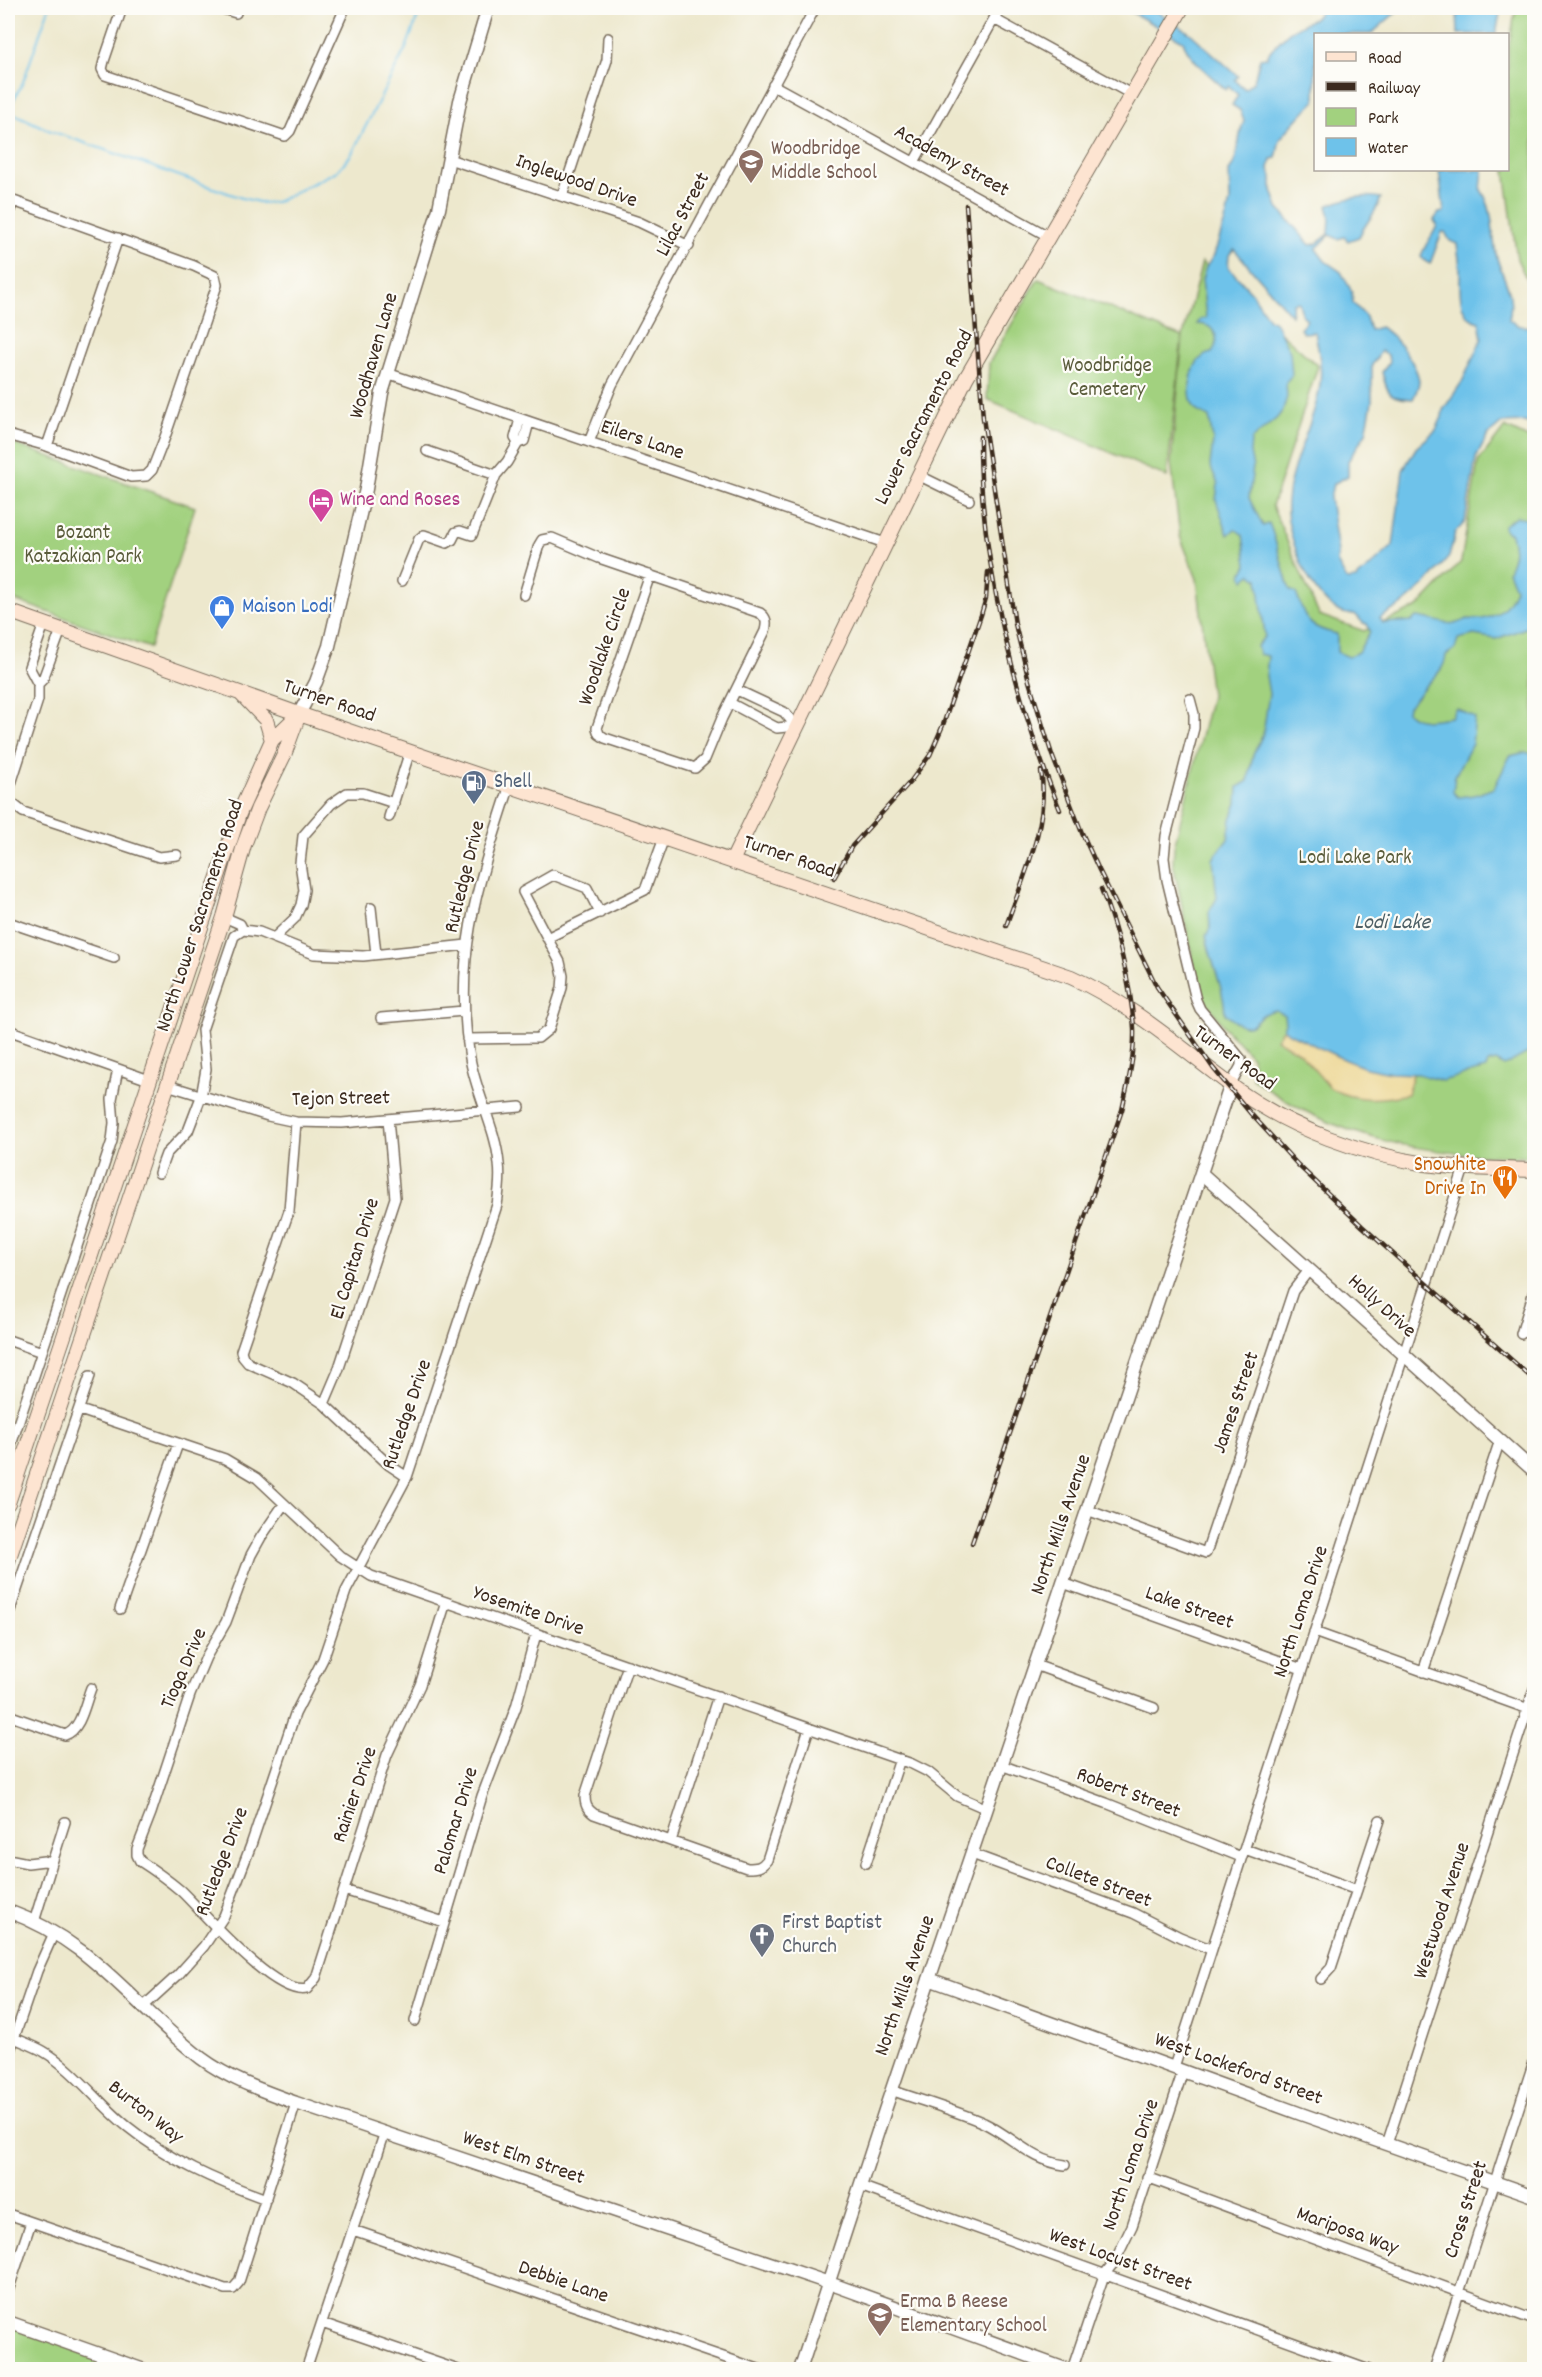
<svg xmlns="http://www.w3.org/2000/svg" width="1542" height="2377" viewBox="0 0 1542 2377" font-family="Dekko,sans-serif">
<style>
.green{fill:#a2d17f;stroke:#6e7e4e;stroke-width:1.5}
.sand{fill:#eeda9e;stroke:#94825e;stroke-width:1.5}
.water{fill:#6ec2ea;stroke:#547684;stroke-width:1.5;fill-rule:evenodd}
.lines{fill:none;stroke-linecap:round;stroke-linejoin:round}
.stream{stroke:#6ec2ea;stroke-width:2}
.minor-casing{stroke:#796c5b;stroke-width:12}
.tertiary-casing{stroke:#796c5b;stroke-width:15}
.secondary-casing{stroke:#796c5b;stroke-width:16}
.minor{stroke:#fff;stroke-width:9}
.tertiary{stroke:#fff;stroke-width:12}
.secondary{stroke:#fde4d1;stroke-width:14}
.rail-casing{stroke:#3b2a1e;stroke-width:4.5}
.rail{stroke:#fdfcf7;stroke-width:2;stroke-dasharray:7;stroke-linecap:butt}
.labels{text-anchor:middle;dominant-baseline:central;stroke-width:4.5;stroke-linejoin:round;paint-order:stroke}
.education-label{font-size:21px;fill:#785e54;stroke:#fdfcf7;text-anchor:start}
.street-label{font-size:21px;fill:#3b2a1e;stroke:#fdfcf7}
.park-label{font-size:21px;fill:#5a5c3b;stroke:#fdfcf7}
.hotel-label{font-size:21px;fill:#b23c85;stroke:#fdfcf7;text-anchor:start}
.shop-label{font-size:21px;fill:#366cbe;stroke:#fdfcf7;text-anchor:start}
.service-label{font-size:21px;fill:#4e5e75;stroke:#fdfcf7;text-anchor:start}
.food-label{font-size:21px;fill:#c56008;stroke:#fdfcf7;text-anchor:end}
.worship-label{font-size:21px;fill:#5b616d;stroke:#fdfcf7;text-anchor:start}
.water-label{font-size:22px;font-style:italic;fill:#4d5f65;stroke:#fdfcf7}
</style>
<rect width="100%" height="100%" fill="#fdfcf7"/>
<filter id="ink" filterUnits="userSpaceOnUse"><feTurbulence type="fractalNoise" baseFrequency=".0167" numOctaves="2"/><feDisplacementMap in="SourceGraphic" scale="12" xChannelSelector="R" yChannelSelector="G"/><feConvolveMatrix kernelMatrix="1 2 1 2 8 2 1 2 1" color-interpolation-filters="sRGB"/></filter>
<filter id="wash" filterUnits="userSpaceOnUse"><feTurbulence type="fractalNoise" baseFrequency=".008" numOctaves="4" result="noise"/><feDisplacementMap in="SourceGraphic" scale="24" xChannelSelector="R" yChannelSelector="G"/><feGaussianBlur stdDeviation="1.35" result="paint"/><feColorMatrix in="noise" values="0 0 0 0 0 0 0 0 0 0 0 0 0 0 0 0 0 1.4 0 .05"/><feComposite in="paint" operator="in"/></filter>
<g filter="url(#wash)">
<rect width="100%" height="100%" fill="#ede8cd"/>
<path class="green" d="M 1516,8 L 1534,8 L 1534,295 L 1517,259 L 1505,170 L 1508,170 L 1508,50 Z
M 1202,262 L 1318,366 L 1272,506 L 1319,615 L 1364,631 L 1418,607 L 1461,562 L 1478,462 L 1505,427 L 1534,441 L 1534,1157 C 1431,1156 1337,1142 1252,1078 L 1254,1072 L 1252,1057 L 1224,1027 L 1200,993 L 1173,863 L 1174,847 L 1211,696 L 1197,579 L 1180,536 L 1171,463 L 1183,336 Z
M 1038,279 L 1182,337 L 1167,477 L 987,399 L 989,363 Z
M 8,442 L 195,507 L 150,648 L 8,598 Z
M 8,2322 L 144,2369 L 8,2369 Z"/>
<path class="sand" d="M 1286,1024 L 1415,1068 L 1407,1094 C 1380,1100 1355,1102 1330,1088 L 1300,1053 L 1276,1039 Z"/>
<path class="water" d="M 1124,8 L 1150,8 L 1161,14 L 1190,33 L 1238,76 L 1235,80 L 1245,89 L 1254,81 L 1260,58 L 1267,57 L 1271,50 L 1289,32 L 1316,17 L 1322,8 L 1401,8 L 1371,34 L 1316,34 L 1315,101 C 1311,104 1283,134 1280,140 C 1278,145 1278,152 1276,158 L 1271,159 L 1269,169 L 1272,177 L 1272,190 L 1278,208 L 1310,245 L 1316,244 L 1329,234 L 1330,216 L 1327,206 C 1343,199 1363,194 1381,198 C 1376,213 1366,222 1359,237 L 1348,241 L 1344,237 L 1338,239 L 1330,235 L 1316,249 L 1325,261 L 1341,272 L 1352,292 L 1353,303 L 1366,317 L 1370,330 L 1380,327 C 1395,334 1416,363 1419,380 C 1419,387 1416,393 1413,399 C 1390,398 1388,396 1382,372 L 1389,363 L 1388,355 L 1381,351 L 1372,365 L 1372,402 L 1366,433 L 1348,461 L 1348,476 L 1333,484 L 1330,498 L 1338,552 L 1337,562 L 1347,580 L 1356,579 L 1393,546 L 1403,470 L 1416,448 L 1436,430 L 1442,417 L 1443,410 L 1462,382 L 1482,338 L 1479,322 C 1457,317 1460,290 1460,273 C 1460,263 1458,253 1457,244 L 1450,241 L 1445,232 L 1442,232 L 1430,264 L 1426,262 L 1421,257 C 1424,244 1433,237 1437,225 L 1434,220 L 1439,213 L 1444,212 L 1439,170 L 1483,170 L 1481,190 C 1495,210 1491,235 1497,258 C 1504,282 1515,293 1509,320 L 1519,326 L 1534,327 L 1534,427 L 1525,422 L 1502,423 L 1488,435 L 1476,458 L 1465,522 L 1455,533 L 1449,557 L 1426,584 L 1403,604 L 1380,618 L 1383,623 L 1412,621 L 1416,617 C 1434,618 1451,630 1467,619 C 1491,622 1508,611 1515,589 L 1508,571 C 1515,555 1515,551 1511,534 L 1504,530 L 1504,525 L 1516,516 L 1534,522 L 1534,547 L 1531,549 C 1529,562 1531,571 1534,583 C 1537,594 1534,610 1534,622 L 1531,626 L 1496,639 L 1474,635 L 1458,639 L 1455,649 L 1446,655 C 1444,673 1431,678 1421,691 C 1416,698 1414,702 1408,706 L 1407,712 C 1418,724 1437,719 1451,717 L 1456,708 L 1475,718 L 1472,744 L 1455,776 L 1453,792 L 1458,797 L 1475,795 L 1494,788 L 1510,756 L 1526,752 L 1534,755 L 1534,1052 L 1531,1051 L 1504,1066 L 1496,1061 L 1488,1063 L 1486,1069 L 1442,1081 L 1418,1074 L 1391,1073 L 1366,1068 L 1345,1060 L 1289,1033 L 1283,1028 L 1285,1023 L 1284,1015 L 1276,1010 C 1249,1013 1259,1042 1225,1014 C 1224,987 1211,963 1206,936 L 1210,928 L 1209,912 L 1217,898 L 1213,859 L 1228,839 L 1231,819 L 1237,803 L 1238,787 L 1248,781 L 1253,755 L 1263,734 L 1269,694 L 1266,676 L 1268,656 L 1259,654 L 1257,646 L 1265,636 L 1258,579 L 1251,574 L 1244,580 L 1242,574 L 1247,565 L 1243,535 L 1235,529 L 1228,535 L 1216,500 L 1218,484 L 1210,465 L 1213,441 L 1209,417 C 1206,415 1199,413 1196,410 C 1184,396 1190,355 1212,353 C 1221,338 1215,324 1197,324 L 1200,320 L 1206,318 L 1202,279 L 1206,267 L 1214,255 L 1227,215 L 1230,201 L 1229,171 C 1240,158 1237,136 1244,121 L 1240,110 L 1232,105 L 1238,95 L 1229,86 L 1226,90 C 1212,77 1188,58 1183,41 ZM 1234,249 L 1291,315 L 1293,303 L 1299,302 L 1302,315 L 1307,319 L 1300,329 L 1303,333 L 1315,332 C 1319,352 1323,371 1319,391 C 1312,428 1290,464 1287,502 C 1284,533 1316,620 1355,614 L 1363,623 L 1367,624 L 1370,632 L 1358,652 L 1349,657 L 1337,652 L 1337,634 C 1306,627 1307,621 1296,593 L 1290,590 C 1282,568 1278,545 1269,523 L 1263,526 L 1249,498 L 1253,467 L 1250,453 L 1251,440 L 1277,418 L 1283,410 L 1287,397 L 1286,382 L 1292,375 L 1290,352 L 1276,323 L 1269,319 L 1252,293 L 1228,267 L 1229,255 Z
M 1457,8 L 1501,8 L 1496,34 L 1458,34 Z"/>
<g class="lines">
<path class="stream" d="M 8,110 L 23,82 L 49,8
M 8,111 L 51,131 L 242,198 L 263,203 L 276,202 L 337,171 L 351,155 L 372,114 L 406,48 L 421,8"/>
</g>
</g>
<g filter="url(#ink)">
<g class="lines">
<defs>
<path id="minor" d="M 122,8 L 104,61 L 102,69 L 105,75 L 285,136 L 290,131 L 345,8
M 220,8 L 236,13
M 994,19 L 1131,94
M 773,85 L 1048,236
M 449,159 L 639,222 L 689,246
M 914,162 L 1000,8
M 562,196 L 607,60 L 608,38
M 8,199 L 194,266 L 215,276 L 217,285 L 165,437 L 152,470 L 146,476 L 131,477 L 47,446 L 8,435
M 8,217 L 13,201
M 387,373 L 885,543
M 589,442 L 612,385 L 815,8
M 518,443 L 515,438 L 520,419
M 47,446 L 118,238
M 427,451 L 496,475
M 918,475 L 969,500
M 402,581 L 419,539 L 424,535 L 447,543 L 452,540 L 456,532 L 460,531 L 472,535 L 496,475 L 507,462 L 518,443 L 524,441 L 529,422
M 524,595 L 539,545 L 542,540 L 552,538 L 599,558 L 760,613 C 767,618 767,623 765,631 L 722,718 L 705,759 L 695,768 L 605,738 L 599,734 L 597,728 L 650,575
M 44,624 L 29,667 L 38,684 L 43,679 L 61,630
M 38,684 L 38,700 L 9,790 L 9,801 L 23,812 L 159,857 L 177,855
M 737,690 L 784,712 L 796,726
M 1190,699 L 1194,714 L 1194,728 L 1166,836 L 1164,858 L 1167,880 L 1196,1000 L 1200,1009 L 1241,1059 L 1241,1066 L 1231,1084
M 730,703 L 777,728 L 796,726
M 389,817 L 410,751
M 371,908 L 376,954
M 224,917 L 240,924 L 243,930
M 8,922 L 114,958
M 243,930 L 259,932 L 314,954 L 363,956 L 467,945
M 274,938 L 295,918 L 301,905 L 304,890 L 300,863 L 303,836 L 331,804 L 347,793 L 363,793 L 394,803
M 547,938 L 645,890 L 664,838
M 381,1018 L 464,1011
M 8,1030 L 149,1080
M 467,1039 L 538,1038 L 549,1029 L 562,988 L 563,976 L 560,962 L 523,892 L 553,875 L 587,888 L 600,913
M 167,1085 L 268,1116 L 296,1122 L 342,1123 L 520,1107
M 296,1122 L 289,1211 L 241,1351 L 243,1357 L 248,1363 L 293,1383 L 324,1404 L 389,1465 L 407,1477
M 159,1173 L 166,1154 L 188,1131 L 201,1097 L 206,1069 L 202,1030 L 234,936 L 243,930
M 1521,1334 L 1534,1291
M 8,1340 L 42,1352
M 324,1404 L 338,1371 L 395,1198 L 388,1119
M 80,1410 L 225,1459 L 257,1478 L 340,1556 L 371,1576 L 912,1764 L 928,1772 L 957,1796 L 987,1809
M 8,1454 L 112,1141 L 114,1123 L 112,1099 L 118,1069
M 284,1504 L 261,1537 L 251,1555 L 226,1622 L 206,1657 L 190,1695 L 151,1813 L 137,1849 L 137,1855 L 140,1861 C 154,1870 168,1880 181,1891 C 204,1913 275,1997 307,1989 L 316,1978 L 387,1755 L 420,1685 L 446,1602
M 1087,1510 L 1206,1553 L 1293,1291 L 1309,1270
M 1063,1583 L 1302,1669
M 120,1609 L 178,1444
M 8,1616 L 90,1376
M 1314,1632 L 1534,1711
M 628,1665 L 585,1796 C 585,1805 587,1809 594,1814 L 747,1868 C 757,1868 761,1868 767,1860 L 809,1728
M 1035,1665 L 1154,1708
M 1423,1672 L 1500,1440
M 8,1715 L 65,1735 C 81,1730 85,1703 91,1688
M 1001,1765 L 1106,1803 L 1241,1857
M 671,1841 L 718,1696
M 1245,1849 L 1357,1890
M 972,1854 L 1133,1913 L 1180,1937 L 1210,1949
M 8,1859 L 28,1863 L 44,1861 L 52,1863 L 65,1822
M 866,1863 L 900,1759
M 344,1890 L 444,1922
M 34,1922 L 52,1863
M 1321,1979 L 1331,1968 L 1380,1820
M 144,2006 L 178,1975 L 204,1946 L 224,1916 L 251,1845 L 295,1714 L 323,1659 L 346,1591 L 407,1477 L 497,1205 C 499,1192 501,1178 499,1164 C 496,1128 476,1094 470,1058 C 452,956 479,881 510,785
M 415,2021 L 482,1796 L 516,1707 L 536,1634
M 14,2038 C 23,2042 34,2046 43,2051 C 73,2068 100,2105 128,2127 C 170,2161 216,2181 266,2199
M 8,2056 L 37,1971 L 54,1933
M 1174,2067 L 1464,1168
M 891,2090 C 922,2101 954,2110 984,2123 C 1013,2137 1032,2161 1065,2165
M 1387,2144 L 1534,1689
M 1147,2177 L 1534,2320
M 860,2186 L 1369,2370
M 8,2214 L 225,2289 L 233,2289 L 239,2282 L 296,2103
M 353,2230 L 761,2370
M 8,2291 L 31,2222
M 322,2323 L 458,2370
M 306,2370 L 385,2132
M 1072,2370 L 1104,2275 L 1115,2261 L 1132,2226 L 1183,2071
M 1434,2370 L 1534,2061"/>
<path id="tertiary" d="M 299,714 L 316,682 L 329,646 L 366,489 L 382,393 L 439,209 L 460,101 L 488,8
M 1201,1173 L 1534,1471
M 8,1911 C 94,1942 132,2005 201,2058 C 229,2079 263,2091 296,2103 L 829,2283 L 1068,2370
M 929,1979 L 1301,2114 L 1534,2196
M 8,2322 L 144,2370
M 800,2370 L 885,2110 L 1231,1084"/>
<path id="secondary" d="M 8,611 L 299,714 L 1071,977 C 1134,1005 1185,1052 1240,1092 C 1293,1129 1361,1154 1426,1164 C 1462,1169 1498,1169 1534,1170
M 242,695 L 266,720 L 272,740
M 732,861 L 966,378 L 1182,8
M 8,1503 L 239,814 L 272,740 L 296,717
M 8,1561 L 224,917 L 244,845 L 258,808 L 284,755 L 299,714"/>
</defs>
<use href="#minor" class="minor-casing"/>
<use href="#tertiary" class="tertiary-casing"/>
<use href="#secondary" class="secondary-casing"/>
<use href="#minor" class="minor"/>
<use href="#tertiary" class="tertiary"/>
<use href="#secondary" class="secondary"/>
<defs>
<path id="rail" d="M 966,205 L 983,418 L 1015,624 L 1029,681 L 1052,755 L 1082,833 L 1099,870 L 1157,987 L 1213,1068 L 1251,1114 L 1298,1165 L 1362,1226 L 1534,1380
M 980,437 C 979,557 1015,699 1060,810
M 834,878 L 852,846 L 910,782 L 930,755 L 943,725 L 981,615 L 986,598 L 988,572
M 1006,926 C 1023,877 1050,823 1041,771
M 972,1543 L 1122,1110 C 1128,1084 1135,1055 1134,1028 C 1131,985 1117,929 1101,889"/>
</defs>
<use href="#rail" class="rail-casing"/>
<use href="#rail" class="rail"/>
</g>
</g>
<defs>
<symbol id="school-pin" viewBox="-11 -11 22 30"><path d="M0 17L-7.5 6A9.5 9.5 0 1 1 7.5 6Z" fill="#8d6e63" stroke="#fdfcf7"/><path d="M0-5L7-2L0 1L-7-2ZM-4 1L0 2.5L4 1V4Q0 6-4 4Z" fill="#fff"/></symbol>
<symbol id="hotel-pin" viewBox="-11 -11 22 30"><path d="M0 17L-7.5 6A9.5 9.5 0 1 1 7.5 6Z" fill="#d1479c" stroke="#fdfcf7"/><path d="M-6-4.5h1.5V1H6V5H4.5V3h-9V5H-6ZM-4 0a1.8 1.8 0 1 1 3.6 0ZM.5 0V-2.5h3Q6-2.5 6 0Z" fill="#fff"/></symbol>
<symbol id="shop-pin" viewBox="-11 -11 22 30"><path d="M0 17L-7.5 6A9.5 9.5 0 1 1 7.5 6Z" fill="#3f7fe0" stroke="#fdfcf7"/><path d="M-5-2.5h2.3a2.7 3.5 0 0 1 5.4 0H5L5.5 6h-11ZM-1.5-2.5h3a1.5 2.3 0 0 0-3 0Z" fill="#fff"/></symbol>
<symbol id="fuel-pin" viewBox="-11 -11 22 30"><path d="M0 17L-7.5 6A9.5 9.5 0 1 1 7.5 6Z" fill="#5c6f8a" stroke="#fdfcf7"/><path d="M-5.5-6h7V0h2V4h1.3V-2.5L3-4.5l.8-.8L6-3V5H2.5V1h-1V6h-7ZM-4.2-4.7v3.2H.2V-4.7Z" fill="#fff"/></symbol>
<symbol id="restaurant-pin" viewBox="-11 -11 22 30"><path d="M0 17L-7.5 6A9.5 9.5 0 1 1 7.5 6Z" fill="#e8710a" stroke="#fdfcf7"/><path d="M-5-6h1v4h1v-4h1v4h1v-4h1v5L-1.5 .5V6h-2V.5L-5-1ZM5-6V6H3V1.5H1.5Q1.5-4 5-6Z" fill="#fff"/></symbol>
<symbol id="church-pin" viewBox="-11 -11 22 30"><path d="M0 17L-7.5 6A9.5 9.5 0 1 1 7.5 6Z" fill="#6b7280" stroke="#fdfcf7"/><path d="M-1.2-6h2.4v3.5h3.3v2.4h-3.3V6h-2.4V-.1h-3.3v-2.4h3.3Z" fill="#fff"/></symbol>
</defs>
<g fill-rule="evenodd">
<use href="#school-pin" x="736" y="147" width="30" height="40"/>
<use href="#hotel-pin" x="306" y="486" width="30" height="40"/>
<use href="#shop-pin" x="207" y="593" width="30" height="40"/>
<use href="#fuel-pin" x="459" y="768" width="30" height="40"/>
<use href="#restaurant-pin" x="1490" y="1163" width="30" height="40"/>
<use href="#church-pin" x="747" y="1921" width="30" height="40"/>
<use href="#school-pin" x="865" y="2300" width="30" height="40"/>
</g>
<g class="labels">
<g class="education-label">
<text x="771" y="150">Woodbridge<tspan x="771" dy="24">Middle School</tspan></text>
<text x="900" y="2303">Erma B Reese<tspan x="900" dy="24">Elementary School</tspan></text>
</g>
<g class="street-label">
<text transform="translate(951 162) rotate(29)">Academy Street</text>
<text transform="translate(576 182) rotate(19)">Inglewood Drive</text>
<text transform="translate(684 215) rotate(-62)">Lilac Street</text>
<text transform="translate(375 356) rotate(-74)">Woodhaven Lane</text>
<text transform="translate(925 418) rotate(-63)">Lower Sacramento Road</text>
<text transform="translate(642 441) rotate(19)">Eilers Lane</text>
<text transform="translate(606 647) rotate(-71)">Woodlake Circle</text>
<text transform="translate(329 702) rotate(19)">Turner Road</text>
<text transform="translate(789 858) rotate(19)">Turner Road</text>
<text transform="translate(466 877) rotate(-76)">Rutledge Drive</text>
<text transform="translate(201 916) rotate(-72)">North Lower Sacramento Road</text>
<text transform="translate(1234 1059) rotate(36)">Turner Road</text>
<text transform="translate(341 1100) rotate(-1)">Tejon Street</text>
<text transform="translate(356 1259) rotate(-73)">El Capitan Drive</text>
<text transform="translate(1381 1307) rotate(42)">Holly Drive</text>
<text transform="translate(1237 1403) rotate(-71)">James Street</text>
<text transform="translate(408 1415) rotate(-71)">Rutledge Drive</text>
<text transform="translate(1062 1525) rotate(-71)">North Mills Avenue</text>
<text transform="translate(1189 1609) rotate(20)">Lake Street</text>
<text transform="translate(528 1612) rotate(19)">Yosemite Drive</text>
<text transform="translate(1302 1612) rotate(-72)">North Loma Drive</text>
<text transform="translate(185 1669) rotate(-66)">Tioga Drive</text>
<text transform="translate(1128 1794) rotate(21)">Robert Street</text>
<text transform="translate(356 1795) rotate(-71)">Rainier Drive</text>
<text transform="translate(457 1821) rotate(-73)">Palomar Drive</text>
<text transform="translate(223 1862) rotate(-69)">Rutledge Drive</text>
<text transform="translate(1098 1883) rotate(21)">Collete Street</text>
<text transform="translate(1443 1911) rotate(-72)">Westwood Avenue</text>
<text transform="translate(906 1986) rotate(-71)">North Mills Avenue</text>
<text transform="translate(1238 2070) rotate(20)">West Lockeford Street</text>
<text transform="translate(145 2113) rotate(38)">Burton Way</text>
<text transform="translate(523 2159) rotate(19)">West Elm Street</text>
<text transform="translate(1132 2165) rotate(-71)">North Loma Drive</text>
<text transform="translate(1467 2210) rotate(-72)">Cross Street</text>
<text transform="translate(1347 2232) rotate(20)">Mariposa Way</text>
<text transform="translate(1120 2261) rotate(20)">West Locust Street</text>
<text transform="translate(563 2283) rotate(19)">Debbie Lane</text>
</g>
<g class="park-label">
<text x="1107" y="367">Woodbridge<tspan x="1107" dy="24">Cemetery</tspan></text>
<text x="83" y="534">Bozant<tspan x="83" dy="24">Katzakian Park</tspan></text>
<text x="1355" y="859">Lodi Lake Park</text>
</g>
<g class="hotel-label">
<text x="340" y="501">Wine and Roses</text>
</g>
<g class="shop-label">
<text x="242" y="608">Maison Lodi</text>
</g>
<g class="service-label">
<text x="494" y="783">Shell</text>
</g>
<g class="food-label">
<text x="1486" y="1166">Snowhite<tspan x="1486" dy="24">Drive In</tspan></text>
</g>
<g class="worship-label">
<text x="782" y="1924">First Baptist<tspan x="782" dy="24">Church</tspan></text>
</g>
<g class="water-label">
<text x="1392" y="923">Lodi Lake</text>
</g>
</g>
<rect width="1542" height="2377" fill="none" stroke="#fdfcf7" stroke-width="30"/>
<rect x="1314" y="33" width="195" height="138" fill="#fdfcf7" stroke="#afa8a0" stroke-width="1.5"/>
<rect x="1326" y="52" width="30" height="9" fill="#fde4d1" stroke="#afa8a0" stroke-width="1.5"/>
<text x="1368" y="63" font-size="18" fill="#3b2a1e">Road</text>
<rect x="1326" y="82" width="30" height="9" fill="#3b2a1e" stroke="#afa8a0" stroke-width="1.5"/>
<text x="1368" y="93" font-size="18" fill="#3b2a1e">Railway</text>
<rect x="1326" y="108" width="30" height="18" fill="#a2d17f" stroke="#afa8a0" stroke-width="1.5"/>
<text x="1368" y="123" font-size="18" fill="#3b2a1e">Park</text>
<rect x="1326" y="138" width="30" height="18" fill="#6ec2ea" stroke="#afa8a0" stroke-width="1.5"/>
<text x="1368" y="153" font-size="18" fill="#3b2a1e">Water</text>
</svg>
